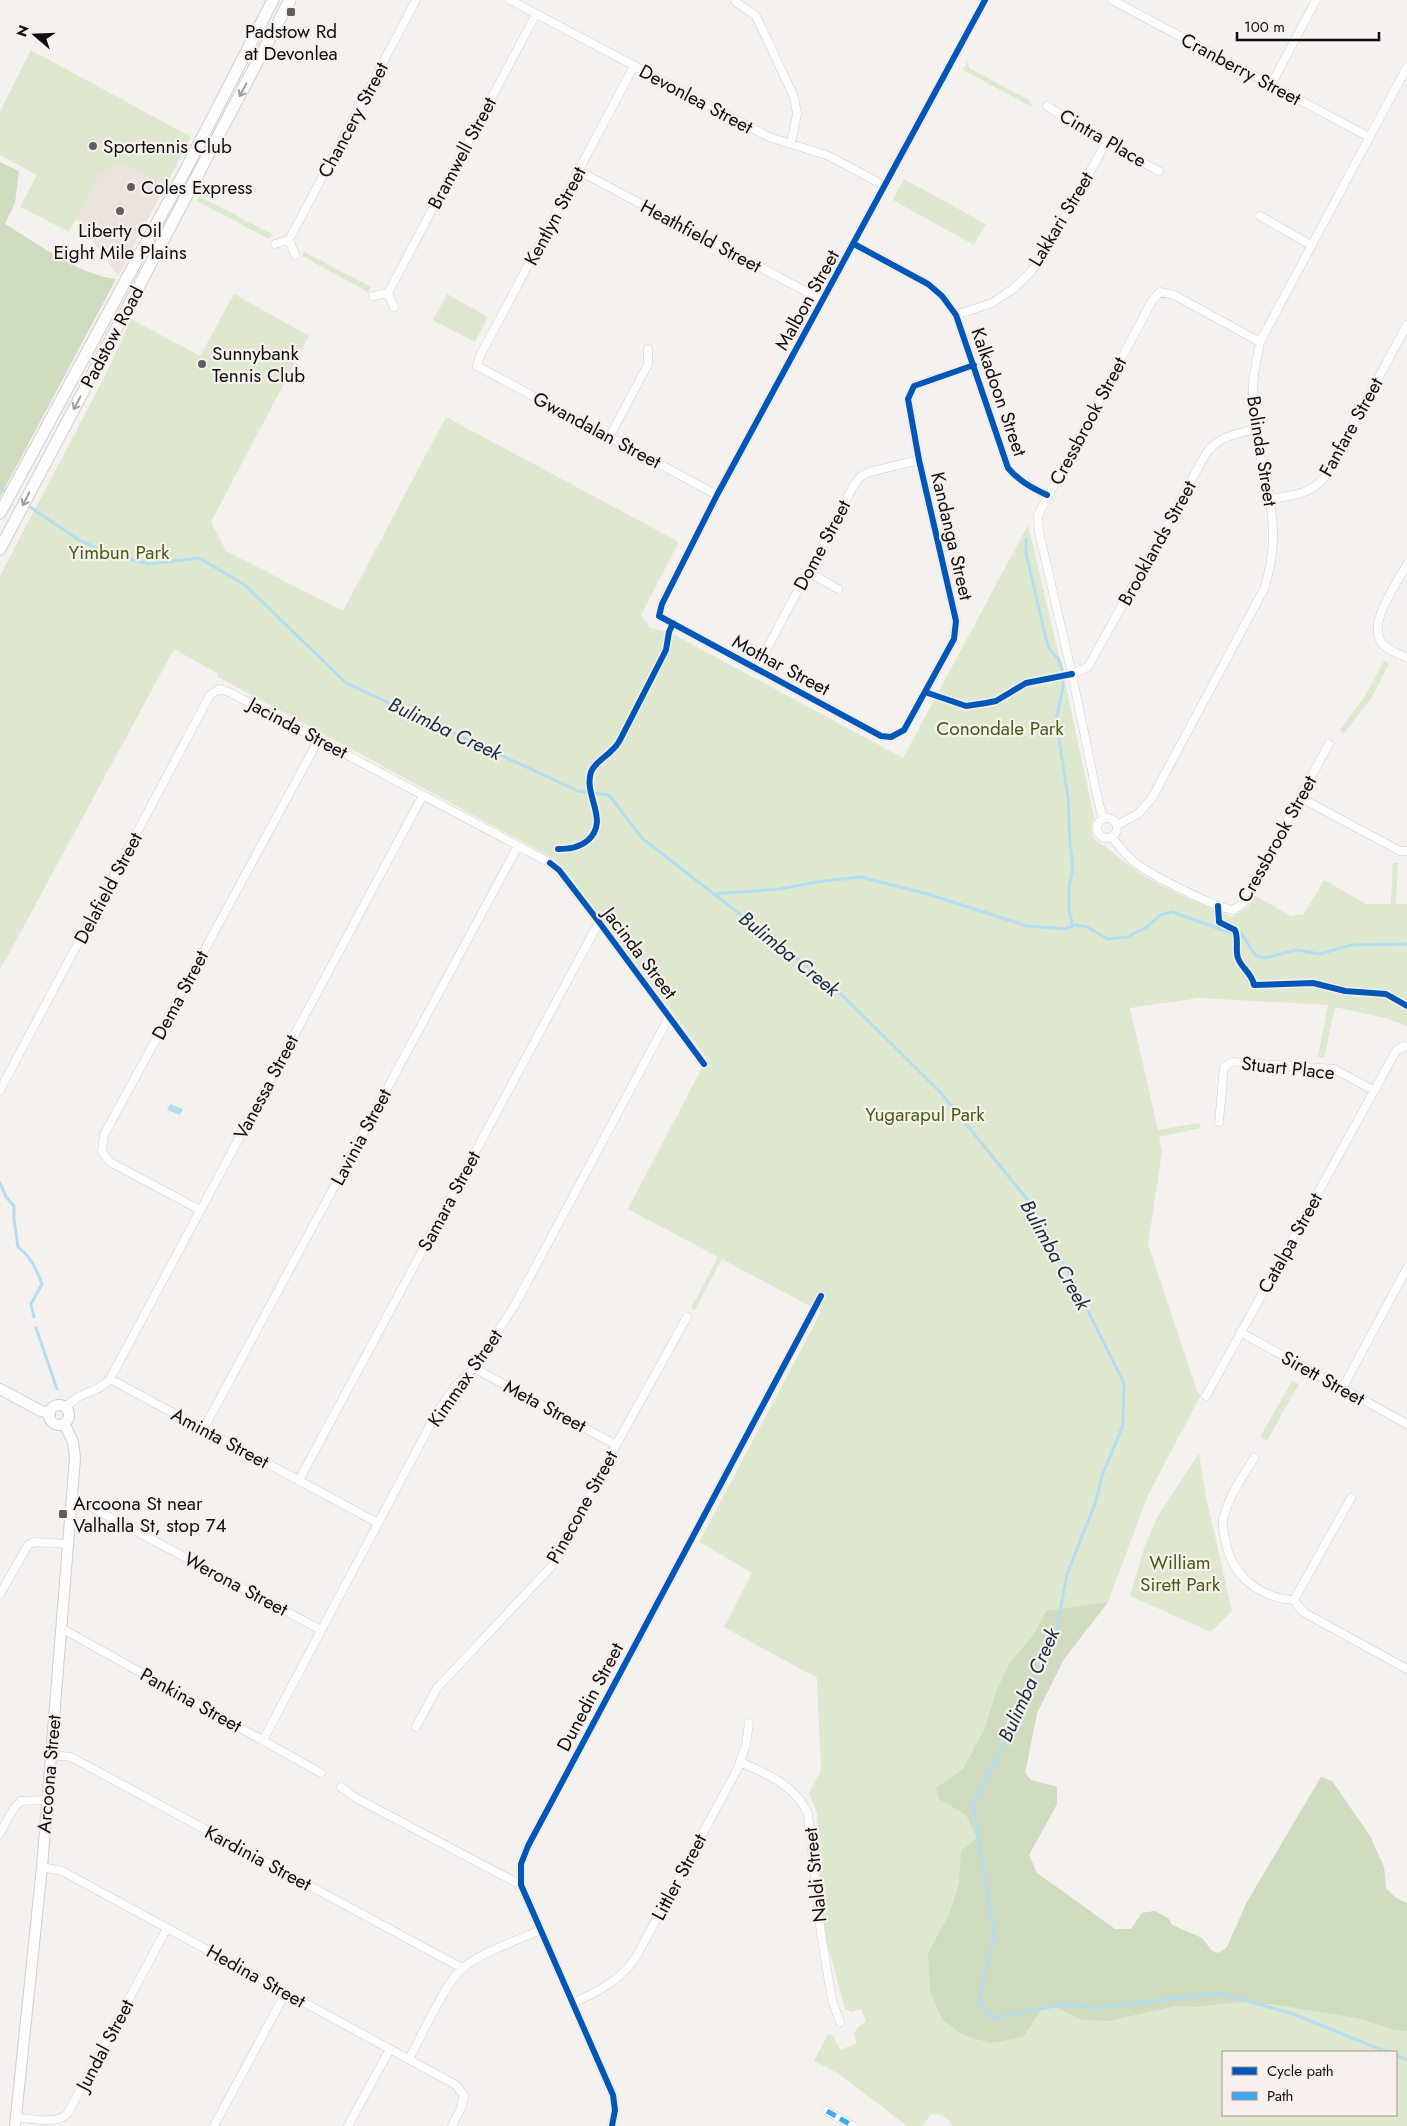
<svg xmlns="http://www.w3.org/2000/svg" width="1407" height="2126" viewBox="0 0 1407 2126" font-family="Jost,sans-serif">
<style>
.built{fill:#ece3dd}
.green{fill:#dde8ce;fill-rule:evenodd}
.forest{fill:#d0dcbf}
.water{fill:#b5ddf2}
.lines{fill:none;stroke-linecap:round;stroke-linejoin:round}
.stream{stroke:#b5ddf2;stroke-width:3}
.minor-casing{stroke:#d1cfcd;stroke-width:9}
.tertiary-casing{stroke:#d1cfcd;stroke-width:12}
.secondary-casing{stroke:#d1cfcd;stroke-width:13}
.minor{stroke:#fdfdfd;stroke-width:8}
.tertiary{stroke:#fdfdfd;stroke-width:10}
.secondary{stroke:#fdfdfd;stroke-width:11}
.quiet{stroke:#3fa9f5;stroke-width:5;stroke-dasharray:10 5;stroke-linecap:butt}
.cycleway-casing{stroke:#f7f0ec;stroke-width:9}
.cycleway{stroke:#0057b8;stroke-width:6}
.oneway{stroke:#9e9d9d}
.poi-dot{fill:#605d5c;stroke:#f7f0ec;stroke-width:2}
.labels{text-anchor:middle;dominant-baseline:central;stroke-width:4.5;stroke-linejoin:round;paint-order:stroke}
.poi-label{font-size:19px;fill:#100e0d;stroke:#f7f0ec;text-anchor:start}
.street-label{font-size:19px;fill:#100e0d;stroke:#f7f0ec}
.park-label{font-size:19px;fill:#425e14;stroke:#f7f0ec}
.water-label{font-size:20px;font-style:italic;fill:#112d3b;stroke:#f7f0ec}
</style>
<rect width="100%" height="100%" fill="#f4f1ef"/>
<path class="built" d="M 121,161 L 166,185 L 118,276 L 76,219 L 100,174 Z"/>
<path class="green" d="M 31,50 L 191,137 L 166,185 L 121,161 L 100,174 L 69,232 L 20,207 L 37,175 L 0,155 L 0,111 Z
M 968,61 L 969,68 L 1029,100 L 1032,107 L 963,70 Z
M 904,179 L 986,224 L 974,245 L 893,200 Z
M 199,196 L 272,234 L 269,239 L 197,201 Z
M 304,252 L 371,287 L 368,292 L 302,256 Z
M 234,294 L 309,336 L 211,522 L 226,551 L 343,611 L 446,417 L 679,542 L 641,615 L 650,628 L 669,632 L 903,758 L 1028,525 L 1065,682 L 1094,817 L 1091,829 L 1094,839 C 1113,851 1128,867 1148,878 C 1174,893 1204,905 1232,917 L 1248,907 L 1254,895 L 1291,916 L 1304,914 L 1324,880 L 1366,904 L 1391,904 L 1393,863 L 1398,863 L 1396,904 L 1407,904 L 1407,1026 L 1385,1018 L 1335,1007 L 1324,1058 L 1318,1057 L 1328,1005 L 1199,998 L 1130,1008 L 1158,1130 L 1199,1123 L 1201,1128 L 1159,1137 L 1162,1152 L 1148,1244 L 1197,1391 L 1201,1395 L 1148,1495 L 1108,1602 L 1064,1659 L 1037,1713 L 1025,1773 L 1031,1780 L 1057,1787 L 1057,1804 L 1029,1855 L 1037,1873 L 1115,1929 L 1131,1929 L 1142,1913 L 1155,1911 L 1168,1918 L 1172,1925 L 1202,1938 L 1212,1951 L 1219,1953 L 1227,1947 L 1247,1902 L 1321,1777 L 1332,1781 L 1370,1836 L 1384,1867 L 1386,1888 L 1396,1898 L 1407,1903 L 1407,2126 L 953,2126 C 947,2117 942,2114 931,2114 L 922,2126 L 907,2126 L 839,2074 L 814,2061 L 828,2034 L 833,2036 L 840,2050 L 857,2043 L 854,2034 L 858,2027 L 866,2022 L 861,2009 L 852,2012 L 845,2009 L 826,1939 L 820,1888 L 817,1813 L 809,1793 L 821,1770 L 817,1678 L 724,1627 L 752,1573 L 699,1542 L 821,1312 L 722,1259 L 695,1310 L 691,1308 L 718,1257 L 628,1209 L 707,1058 L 563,867 L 549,856 L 218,677 L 217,673 L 174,649 L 0,970 L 0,576 L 107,372 L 131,319 L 200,356 ZM 1223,2052 L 1396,2052 L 1396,2115 L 1223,2115 Z
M 447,294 L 488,317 L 475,342 L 433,320 Z
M 1384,661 L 1389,664 L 1372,697 L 1344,733 L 1340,730 L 1365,696 Z
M 1292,1381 L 1299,1384 L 1267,1441 L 1260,1437 Z
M 1199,1453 L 1206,1497 L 1232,1611 L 1211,1632 L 1130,1596 L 1144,1548 L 1158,1516 Z"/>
<path class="forest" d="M 0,162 L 19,171 L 15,203 L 5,224 C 37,243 79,275 116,279 L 0,497 Z
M 1108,1602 L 1064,1659 L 1037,1713 L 1025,1773 L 1031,1780 L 1057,1787 L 1057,1804 L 1029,1855 L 1037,1873 L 1115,1929 L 1131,1929 L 1142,1913 L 1155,1911 L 1168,1918 L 1172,1925 L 1202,1938 L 1212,1951 L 1219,1953 L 1227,1947 L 1247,1902 L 1321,1777 L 1332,1781 L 1370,1836 L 1384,1867 L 1386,1888 L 1396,1898 L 1407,1903 L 1407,2031 L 1395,2030 L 1357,2018 L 1277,2005 L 1240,2002 L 1196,2007 L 1175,2006 L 1109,2021 L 1081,2020 L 1058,2008 L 1044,2006 L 1023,2037 L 990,2043 L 963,2035 L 942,2019 L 930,1991 L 928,1953 L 950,1913 L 959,1883 L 961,1851 L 977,1838 L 966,1815 L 939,1799 L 936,1788 L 963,1769 L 985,1728 L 996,1692 L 1010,1662 L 1033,1636 L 1046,1611 Z"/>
<path class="water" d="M 170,1104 L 183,1109 L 180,1115 L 167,1110 Z"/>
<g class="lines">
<path class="stream" d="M 0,488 L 7,493
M 27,505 L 79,540 L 111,554 L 149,564 L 199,558 L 245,585 L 346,683 L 578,791 L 609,795 L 643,839 L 835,988 L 941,1093 L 1030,1203 L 1077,1289 L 1124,1383 L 1123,1425 L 1102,1476 L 1096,1501 L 1067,1574 L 1055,1638 L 1009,1734 L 973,1804 L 994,1935 L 979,2001 L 992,2018 L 1066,2004 L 1096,2008 L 1219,1993 L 1293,2014 L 1387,2052
M 1026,539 L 1026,553 L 1046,639 L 1049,649 L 1059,660 L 1062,669 L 1063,687 L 1056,720 L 1068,797 L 1070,845 L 1073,867 L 1069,888 L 1069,911 L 1073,926
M 713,894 L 779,889 L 817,882 L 860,877 L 928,894 L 1027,926 L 1065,929 L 1075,925 L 1087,927 L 1108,939 L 1127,937 L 1147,927 L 1160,915 L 1172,912 L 1231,933 L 1241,933 L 1255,955 L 1265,958 L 1296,950 L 1320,954 L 1351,945 L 1407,944
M 0,1183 L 6,1197 L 14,1206 L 14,1220 L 18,1247 C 30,1255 37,1270 42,1284 L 31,1304 L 34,1317
M 36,1328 L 57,1389
M 1396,2055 L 1407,2060"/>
<defs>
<path id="minor" d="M 510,0 L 769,137 L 829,156 L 885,186
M 1112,0 L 1369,137
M 736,2 L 756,16 L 794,97 L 797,114 L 791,143
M 634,66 L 480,356 L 477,366 L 717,495
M 1271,85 L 1316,0
M 1047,106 L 1106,143 L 1159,171
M 579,171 L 824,301
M 1260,216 L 1311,245
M 289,240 L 416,0
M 275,244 L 289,240 L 295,255
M 854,244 L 928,284 L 942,296 L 956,315 L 1008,468 C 1019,481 1032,488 1047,495
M 388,293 L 536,14
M 373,296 L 388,293 L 394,307
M 956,315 L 992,303 L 1013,289 L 1029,274 L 1044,254 L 1106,143
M 974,365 L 914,386 L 908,399 L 919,460 L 956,621 L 954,639 L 904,730 L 891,737 L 881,736 L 659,616 L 662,604 L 717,495 L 985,0
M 610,436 L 648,364 L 648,349
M 1271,499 C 1292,495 1309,495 1324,478 L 1407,325
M 1407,564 C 1397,584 1368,621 1381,642 C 1385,649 1399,654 1407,658
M 808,572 L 838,589
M 756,669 L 853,487 L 860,477 L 869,472 L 919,460
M 1072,674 L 1088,667 L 1207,452 C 1220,436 1236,434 1255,429
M 1301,798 L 1400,851 L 1407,851
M1097 828a10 10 0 1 1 20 0a10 10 0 1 1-20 0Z
M 1103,819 L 1098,800 L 1072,674 L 1039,532 L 1038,515 L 1152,301 L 1160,292 L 1174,295 L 1260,342
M 1117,825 L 1138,814 L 1152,798 L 1264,589 C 1288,517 1257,475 1253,407 C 1251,385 1256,363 1260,342 L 1407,67
M 1112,838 C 1119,845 1125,854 1133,861 C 1150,875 1212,906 1233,910 L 1242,904 L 1329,744
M 0,1090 L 210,695 L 219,689 L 229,692 L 554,865 L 599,922 L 704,1064
M 1219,1122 L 1224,1067 L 1232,1062 L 1334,1069 L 1375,1091
M 200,1210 L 110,1162 L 102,1152 L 104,1135 L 319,739
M 1240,1332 L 1407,1424
M 474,1368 L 616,1445
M 110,1379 L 423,795
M 1342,1389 L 1407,1268
M 1206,1396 L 1396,1051 L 1404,1046 L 1407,1047
M 65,1408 C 80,1390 98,1394 110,1379 L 378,1523
M 204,1428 L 518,846
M 1254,1458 C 1242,1478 1228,1497 1223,1520 C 1222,1526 1224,1533 1225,1539 C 1231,1575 1259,1598 1294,1600 L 1303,1612 L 1407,1669
M 299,1480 L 599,922
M 72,1497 L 321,1630
M 0,1594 L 28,1545 L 34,1542 L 67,1544
M 1294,1600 L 1351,1498
M 61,1628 L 321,1773
M 416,1727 L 437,1688 L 550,1568 L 560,1554 L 616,1445 L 687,1317
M 263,1740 L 436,1414 L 455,1387 L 474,1368 L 516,1303 L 669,1017
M 51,1755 L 71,1757 L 462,1968
M 740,1762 C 766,1773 796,1786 808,1814 L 821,1934 L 832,2000 L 840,2022
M 341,1787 L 356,1798 L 521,1885
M 0,1833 L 14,1808 L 21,1801 L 47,1800
M 42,1867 L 62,1871 L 456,2085 L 464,2096 L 461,2108 L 452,2126
M 573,2003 C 599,1991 620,1981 636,1957 L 738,1768 L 746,1745 L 749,1723
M 409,2059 C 421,2037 446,1981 464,1967 C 484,1951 517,1941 540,1930
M 827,2111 L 853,2126
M 15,2117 C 30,2118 57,2126 68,2113 L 167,1928
M 214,2126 L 286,1992
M 348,2126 L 390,2049
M 612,2126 L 615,2110 L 613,2095 L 521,1885 L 521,1864 L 528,1846 L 821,1296"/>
<path id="tertiary" d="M 0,1389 L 41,1411 L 50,1413
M49 1415a10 10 0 1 1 20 0a10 10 0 1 1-20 0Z
M 15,2126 L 42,1867 L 75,1458 L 73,1442 L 64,1423"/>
<path id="secondary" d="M 0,513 L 185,171 L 273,0
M 0,549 L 290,0"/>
</defs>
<use href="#minor" class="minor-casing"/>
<use href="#tertiary" class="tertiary-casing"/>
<use href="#secondary" class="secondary-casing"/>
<use href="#minor" class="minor"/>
<use href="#tertiary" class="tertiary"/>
<use href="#secondary" class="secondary"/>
<path class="quiet" d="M 827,2111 L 853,2126"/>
<defs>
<path id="cycleway" d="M 854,244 L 928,284 L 942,296 L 956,315 L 1008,468 C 1019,481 1032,488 1047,495
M 974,365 L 914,386 L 908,399 L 919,460 L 956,621 L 954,639 L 904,730 L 891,737 L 881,736 L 659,616 L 662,604 L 717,495 L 985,0
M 925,692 L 966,706 L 986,703 L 996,701 L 1026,683 L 1072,674
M 558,849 C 569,849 578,848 587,841 C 611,821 583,796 591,772 C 595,762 605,758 612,750 C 616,747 619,742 621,738 L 666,650 L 669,632 L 673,623
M 550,863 L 559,870 L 599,922 L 704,1064
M 1218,906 L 1219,922 L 1235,930 C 1239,940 1235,950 1238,958 C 1241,968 1252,973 1254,985 L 1313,983 L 1345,991 L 1386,994 L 1407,1006
M 612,2126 L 615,2110 L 613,2095 L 521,1885 L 521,1864 L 528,1846 L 821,1296"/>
</defs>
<use href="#cycleway" class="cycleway-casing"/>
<use href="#cycleway" class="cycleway"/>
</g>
<defs><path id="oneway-shaft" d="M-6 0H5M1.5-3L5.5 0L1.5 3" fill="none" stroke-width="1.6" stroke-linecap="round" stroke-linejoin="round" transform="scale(1.25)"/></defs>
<g class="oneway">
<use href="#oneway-shaft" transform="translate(243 90) rotate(118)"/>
<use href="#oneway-shaft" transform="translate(77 403) rotate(118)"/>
<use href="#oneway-shaft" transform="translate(26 499) rotate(117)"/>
</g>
<g class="poi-dot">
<rect x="286" y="7" width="10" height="10" rx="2.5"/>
<circle cx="93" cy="146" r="5"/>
<circle cx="131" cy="187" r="5"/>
<circle cx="120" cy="211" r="5"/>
<circle cx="202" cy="364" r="5"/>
<rect x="58" y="1509" width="10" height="10" rx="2.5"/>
</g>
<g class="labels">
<g class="poi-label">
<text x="291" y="31" text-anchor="middle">Padstow Rd<tspan x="291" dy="22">at Devonlea</tspan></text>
<text x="103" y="146">Sportennis Club</text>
<text x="141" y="187">Coles Express</text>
<text x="120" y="230" text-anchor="middle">Liberty Oil<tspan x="120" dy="22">Eight Mile Plains</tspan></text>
<text x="212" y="353">Sunnybank<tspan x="212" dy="22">Tennis Club</tspan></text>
<text x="73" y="1503">Arcoona St near<tspan x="73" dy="22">Valhalla St, stop 74</tspan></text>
</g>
<g class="street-label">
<text transform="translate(1241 69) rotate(28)">Cranberry Street</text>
<text transform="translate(696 99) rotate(28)">Devonlea Street</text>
<text transform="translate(353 120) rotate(-62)">Chancery Street</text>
<text transform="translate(1103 138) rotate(30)">Cintra Place</text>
<text transform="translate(462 153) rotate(-62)">Bramwell Street</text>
<text transform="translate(555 216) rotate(-62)">Kentlyn Street</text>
<text transform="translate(1061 219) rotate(-59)">Lakkari Street</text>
<text transform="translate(701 236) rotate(28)">Heathfield Street</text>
<text transform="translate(807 300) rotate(-61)">Malbon Street</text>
<text transform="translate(112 337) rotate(-62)">Padstow Road</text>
<text transform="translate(999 392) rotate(71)">Kalkadoon Street</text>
<text transform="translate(1088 421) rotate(-62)">Cressbrook Street</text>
<text transform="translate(1351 427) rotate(-61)">Fanfare Street</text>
<text transform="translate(597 430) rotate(28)">Gwandalan Street</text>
<text transform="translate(1262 451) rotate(81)">Bolinda Street</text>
<text transform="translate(952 536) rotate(77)">Kandanga Street</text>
<text transform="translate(1157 543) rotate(-61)">Brooklands Street</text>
<text transform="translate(822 545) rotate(-62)">Dome Street</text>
<text transform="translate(781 665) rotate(28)">Mothar Street</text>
<text transform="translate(298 728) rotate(28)">Jacinda Street</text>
<text transform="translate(1277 839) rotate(-61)">Cressbrook Street</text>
<text transform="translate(108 888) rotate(-62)">Delafield Street</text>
<text transform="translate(640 953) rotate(53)">Jacinda Street</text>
<text transform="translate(180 995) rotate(-62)">Dema Street</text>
<text transform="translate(1288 1068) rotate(6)">Stuart Place</text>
<text transform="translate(266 1087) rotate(-62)">Vanessa Street</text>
<text transform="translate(361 1137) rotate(-62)">Lavinia Street</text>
<text transform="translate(449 1201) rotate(-62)">Samara Street</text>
<text transform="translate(1290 1243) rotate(-61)">Catalpa Street</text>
<text transform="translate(465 1378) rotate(-55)">Kimmax Street</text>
<text transform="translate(1323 1378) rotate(29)">Sirett Street</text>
<text transform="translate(545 1406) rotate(28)">Meta Street</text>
<text transform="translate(220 1438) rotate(28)">Aminta Street</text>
<text transform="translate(582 1507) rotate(-61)">Pinecone Street</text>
<text transform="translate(236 1584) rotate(28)">Werona Street</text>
<text transform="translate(590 1697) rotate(-62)">Dunedin Street</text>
<text transform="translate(191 1700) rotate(29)">Pankina Street</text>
<text transform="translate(49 1774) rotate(-85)">Arcoona Street</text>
<text transform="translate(258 1858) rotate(28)">Kardinia Street</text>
<text transform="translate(815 1875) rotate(-96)">Naldi Street</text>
<text transform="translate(679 1877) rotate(-62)">Littler Street</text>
<text transform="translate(256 1976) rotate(29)">Hedina Street</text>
<text transform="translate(105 2045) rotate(-62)">Jundal Street</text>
</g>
<g class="park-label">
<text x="119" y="552">Yimbun Park</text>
<text x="1000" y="728">Conondale Park</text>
<text x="925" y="1114">Yugarapul Park</text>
<text x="1180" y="1562">William<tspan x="1180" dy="22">Sirett Park</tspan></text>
</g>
<g class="water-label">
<text transform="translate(445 729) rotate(25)">Bulimba Creek</text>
<text transform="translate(789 954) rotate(39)">Bulimba Creek</text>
<text transform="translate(1055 1255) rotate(61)">Bulimba Creek</text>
<text transform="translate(1029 1685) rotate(-66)">Bulimba Creek</text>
</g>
</g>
<rect x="1222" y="2051" width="175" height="65" fill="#f7f0ec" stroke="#9b9693"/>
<rect x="1232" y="2067" width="25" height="8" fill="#0057b8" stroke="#9b9693"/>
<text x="1267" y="2076" font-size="15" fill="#100e0d">Cycle path</text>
<rect x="1232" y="2092" width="25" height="8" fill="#3fa9f5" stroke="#9b9693"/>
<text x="1267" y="2101" font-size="15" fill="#100e0d">Path</text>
<g transform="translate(35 35) rotate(289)" stroke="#f7f0ec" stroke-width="4" paint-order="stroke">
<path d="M0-4L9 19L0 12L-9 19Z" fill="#100e0d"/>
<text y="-8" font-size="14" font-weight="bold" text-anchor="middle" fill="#100e0d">N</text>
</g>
<path d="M1237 32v8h142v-8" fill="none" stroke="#100e0d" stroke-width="2.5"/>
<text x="1244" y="32" font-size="15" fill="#100e0d" stroke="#f7f0ec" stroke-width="4" paint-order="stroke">100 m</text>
</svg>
